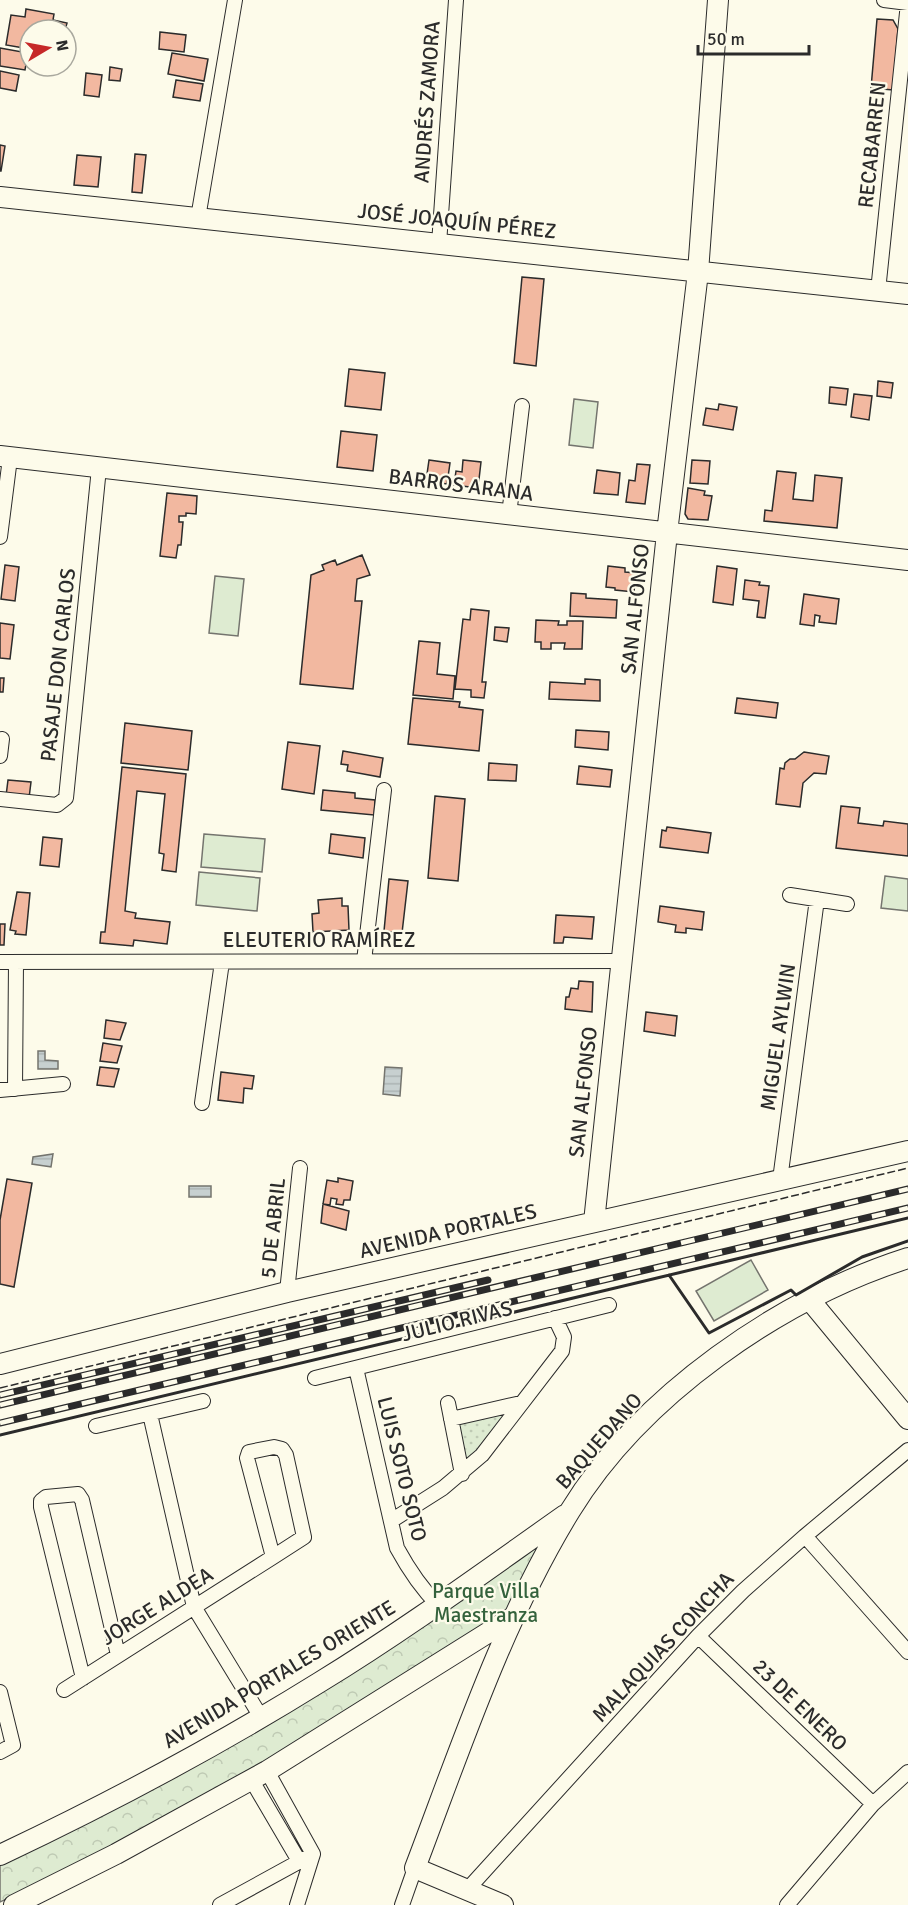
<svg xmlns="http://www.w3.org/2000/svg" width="908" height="1905" viewBox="0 0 908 1905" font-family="Signika,sans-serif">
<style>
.grass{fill:url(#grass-dots);stroke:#74746e;stroke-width:1.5}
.park{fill:url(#park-crowns);stroke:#74746e;stroke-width:1.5}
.pitch{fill:#deebd1;stroke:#74746e;stroke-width:1.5}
.water{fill:url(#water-rules);stroke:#74746e;stroke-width:1.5}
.building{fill:#f2b8a0;stroke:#2b2b2b;stroke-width:1.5}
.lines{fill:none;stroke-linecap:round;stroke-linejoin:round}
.street-casing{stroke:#2b2b2b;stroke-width:16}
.secondary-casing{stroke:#2b2b2b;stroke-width:22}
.street{stroke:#fdfbea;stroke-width:14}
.secondary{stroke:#fdfbea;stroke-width:20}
.rail-casing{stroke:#2b2b2b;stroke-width:7}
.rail{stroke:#fdfbea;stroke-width:4.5;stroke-dasharray:14;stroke-linecap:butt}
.fence{stroke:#2b2b2b;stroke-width:1.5;stroke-dasharray:8 3;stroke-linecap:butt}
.wall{stroke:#2b2b2b;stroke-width:3}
.labels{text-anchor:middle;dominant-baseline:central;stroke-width:4.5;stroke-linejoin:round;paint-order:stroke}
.street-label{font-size:21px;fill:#2b2b2b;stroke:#fdfbea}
.park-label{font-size:21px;fill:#34623c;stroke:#fdfbea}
</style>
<defs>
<pattern id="grass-dots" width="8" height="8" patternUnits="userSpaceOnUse" patternTransform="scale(1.5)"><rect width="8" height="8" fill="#deebd1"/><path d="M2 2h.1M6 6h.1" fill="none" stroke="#bfcab4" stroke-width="1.8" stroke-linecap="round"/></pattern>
<pattern id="park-crowns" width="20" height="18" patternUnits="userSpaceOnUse" patternTransform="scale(1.5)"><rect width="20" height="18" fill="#deebd1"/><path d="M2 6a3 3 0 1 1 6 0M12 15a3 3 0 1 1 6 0" fill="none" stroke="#bfcab4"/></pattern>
<pattern id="water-rules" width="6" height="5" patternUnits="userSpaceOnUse" patternTransform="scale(1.5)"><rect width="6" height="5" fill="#c7d0d0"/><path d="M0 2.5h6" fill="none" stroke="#abb3b3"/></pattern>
</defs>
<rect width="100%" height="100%" fill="#fdfbea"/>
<path class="grass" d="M 512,1408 L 466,1467 L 456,1422 Z"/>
<path class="park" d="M 543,1540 L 508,1616 L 350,1715 L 74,1866 L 0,1902 L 0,1858 L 79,1820 Z"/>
<path class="pitch" d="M 574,399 L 598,402 L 593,448 L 569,445 Z
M 215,576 L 244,579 L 238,636 L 209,633 Z
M 204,834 L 265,839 L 262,872 L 201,867 Z
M 199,872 L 260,878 L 257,911 L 196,905 Z
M 885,876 L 908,879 L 908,911 L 881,908 Z
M 751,1260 L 768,1290 L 714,1321 L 696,1291 Z"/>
<path class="water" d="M 38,1051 L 45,1051 L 45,1060 L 58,1061 L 58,1069 L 38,1069 Z
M 385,1067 L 402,1068 L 400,1096 L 383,1094 Z
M 53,1154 L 51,1167 L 32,1164 L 33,1157 Z
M 189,1186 L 211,1186 L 211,1197 L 189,1197 Z"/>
<path class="building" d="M 26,9 L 54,14 L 53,20 L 67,23 L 65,30 L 30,30 L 30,49 L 6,45 L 11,15 L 25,17 Z
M 877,19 L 893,20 L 898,29 L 893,90 L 871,88 Z
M 160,32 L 186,35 L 184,52 L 159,49 Z
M 0,48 L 28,53 L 25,70 L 0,66 Z
M 172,53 L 208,59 L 204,81 L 168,74 Z
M 110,67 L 122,69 L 120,81 L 109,80 Z
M 0,71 L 19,75 L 16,91 L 0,88 Z
M 86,73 L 102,75 L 99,97 L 84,95 Z
M 176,80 L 203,84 L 200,101 L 173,97 Z
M 0,145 L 5,146 L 1,171 L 0,171 Z
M 135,154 L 146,155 L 142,193 L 132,192 Z
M 77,155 L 101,157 L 98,187 L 74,185 Z
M 522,277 L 544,279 L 536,366 L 514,363 Z
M 349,369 L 385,373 L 381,410 L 345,406 Z
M 878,381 L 893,383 L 891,398 L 877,396 Z
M 830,387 L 848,389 L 846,405 L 829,403 Z
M 854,394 L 872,396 L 869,420 L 851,417 Z
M 719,404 L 737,407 L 733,430 L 703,425 L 706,408 L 718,410 Z
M 341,431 L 377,435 L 373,471 L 337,467 Z
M 429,460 L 450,463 L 447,484 L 426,481 Z
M 463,460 L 481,462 L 478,488 L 454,485 L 456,471 L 462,472 Z
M 692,460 L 710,461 L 708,484 L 690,483 Z
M 637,464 L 650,465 L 645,504 L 626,502 L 629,480 L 635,481 Z
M 597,470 L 620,473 L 618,495 L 594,493 Z
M 777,471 L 796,473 L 793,499 L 813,501 L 815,475 L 842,478 L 837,528 L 764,521 L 765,510 L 772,511 Z
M 688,488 L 705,491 L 704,495 L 712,496 L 708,520 L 688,519 L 685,514 Z
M 167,493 L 197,496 L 196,514 L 186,513 L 186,516 L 179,516 L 179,522 L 183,522 L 181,545 L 178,545 L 176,558 L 160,556 Z
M 362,555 L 370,575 L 357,579 L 355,601 L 362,601 L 353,689 L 300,684 L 311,575 L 324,570 L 322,565 L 335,560 L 337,565 Z
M 5,565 L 19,567 L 15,601 L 1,599 Z
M 608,566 L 625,568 L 625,572 L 636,573 L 634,592 L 615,590 L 615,588 L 606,587 Z
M 717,566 L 737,569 L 733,605 L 713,602 Z
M 745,580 L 760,582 L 759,585 L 769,586 L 765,618 L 757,617 L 759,601 L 743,599 Z
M 571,593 L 586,594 L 586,598 L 617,600 L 616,618 L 570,616 Z
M 804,594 L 839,599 L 836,624 L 819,622 L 820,616 L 815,615 L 814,626 L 800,624 Z
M 471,609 L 489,611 L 482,682 L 486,682 L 484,698 L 471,697 L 471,690 L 455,689 L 463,619 L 470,620 Z
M 536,620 L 559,621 L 558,625 L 567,625 L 567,621 L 583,621 L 582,649 L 564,649 L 565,643 L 551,643 L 551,649 L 541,649 L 541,642 L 535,642 Z
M 0,623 L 14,625 L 10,659 L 0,658 Z
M 495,627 L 509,628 L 507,642 L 494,640 Z
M 419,641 L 440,643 L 437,674 L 455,676 L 453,699 L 413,695 Z
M 0,678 L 4,678 L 3,692 L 0,692 Z
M 585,679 L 600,680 L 600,701 L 549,699 L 550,682 L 585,684 Z
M 413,698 L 460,702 L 459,707 L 483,710 L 479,751 L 408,744 Z
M 737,698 L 778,703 L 776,718 L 735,713 Z
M 125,723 L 192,731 L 188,770 L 121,763 Z
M 576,730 L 609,732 L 608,750 L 575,747 Z
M 288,742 L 320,746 L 314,794 L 282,789 Z
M 343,751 L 383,758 L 380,777 L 347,771 L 348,765 L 341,764 Z
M 804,752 L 829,756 L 826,774 L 814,773 L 803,783 L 800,807 L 776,804 L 780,768 L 784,769 L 785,763 L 790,759 L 795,759 Z
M 489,763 L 517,765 L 516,781 L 488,780 Z
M 579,766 L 612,770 L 610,787 L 577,784 Z
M 122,767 L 186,774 L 176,872 L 162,870 L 164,854 L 159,853 L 165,794 L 137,791 L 125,911 L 136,913 L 135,918 L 170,922 L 167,944 L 134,940 L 133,946 L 100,943 L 101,932 L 105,932 Z
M 8,780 L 31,782 L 29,798 L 6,796 Z
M 323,790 L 355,793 L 355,798 L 375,800 L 374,815 L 321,810 Z
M 435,796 L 465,799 L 458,881 L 428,878 Z
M 841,806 L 860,808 L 858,823 L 883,826 L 884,821 L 908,824 L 908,856 L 836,848 Z
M 667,827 L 711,833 L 708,853 L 660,847 L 662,830 L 666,831 Z
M 331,834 L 365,838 L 363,858 L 329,853 Z
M 43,837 L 62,839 L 59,867 L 40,865 Z
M 389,879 L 408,881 L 402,933 L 384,931 Z
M 17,892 L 30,893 L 26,935 L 15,934 L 16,931 L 10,930 Z
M 342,898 L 342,906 L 348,906 L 349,930 L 313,932 L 312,914 L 319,913 L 318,900 Z
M 660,906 L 704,912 L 702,930 L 686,928 L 686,933 L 675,932 L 676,925 L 658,922 Z
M 556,915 L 594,917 L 592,939 L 564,937 L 563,943 L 554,943 Z
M 0,924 L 5,924 L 4,945 L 0,945 Z
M 579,981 L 593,982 L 592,1012 L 565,1009 L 566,997 L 569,997 L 571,988 L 578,989 Z
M 646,1012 L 677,1016 L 675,1036 L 644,1031 Z
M 106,1020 L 126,1023 L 120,1040 L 104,1038 Z
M 103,1043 L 122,1046 L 117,1063 L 100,1061 Z
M 100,1067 L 119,1069 L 114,1087 L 97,1085 Z
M 221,1072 L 254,1076 L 252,1089 L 244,1088 L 243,1103 L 218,1100 Z
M 338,1178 L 353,1181 L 350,1200 L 344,1200 L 343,1205 L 336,1204 L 337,1199 L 331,1198 L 330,1205 L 323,1204 L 327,1180 L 338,1182 Z
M 7,1179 L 32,1183 L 14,1287 L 0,1284 L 0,1220 Z
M 323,1204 L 349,1211 L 346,1230 L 321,1223 Z"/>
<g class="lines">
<defs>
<path id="street" d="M 884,0 L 908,3
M 198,218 L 235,0
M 439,244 L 456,0
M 878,291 L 908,3
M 509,515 L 522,406
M 0,537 L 10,458
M 0,756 L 2,739
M 0,799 L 57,805 L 66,798 L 99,468
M 790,895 L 847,904
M 364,961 L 384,790
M 0,962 L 621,961
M 15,1089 L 16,962
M 0,1090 L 63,1084
M 202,1103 L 222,962
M 780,1180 L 817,899
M 287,1292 L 300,1168
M 356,1368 L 397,1548 C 409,1570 420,1587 438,1605
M 315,1378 L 609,1305
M 448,1403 L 462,1474
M 150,1414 L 194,1607 L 261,1717
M 451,1419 L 521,1403
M 96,1426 L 203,1401
M 391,1521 L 443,1488 L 482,1455 L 562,1351 L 564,1337 L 555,1318
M 805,1536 L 908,1652
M 698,1636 L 873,1804
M 83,1678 L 41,1507 L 41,1501 L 46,1497 L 78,1494 L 82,1500 L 118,1655
M 64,1690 L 273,1557 L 304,1537 L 286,1455 L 282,1449 L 274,1447 L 249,1452 L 247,1458 L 273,1557
M 0,1692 L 13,1745 L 0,1752
M 267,1771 L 313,1854 L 297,1905
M 251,1779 L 299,1861
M 467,1890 L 698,1636 L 743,1591 L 805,1536 L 908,1450
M 220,1905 L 313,1854
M 402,1905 L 415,1868
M 787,1905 L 873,1804 L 908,1772"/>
<path id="secondary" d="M 0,197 L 908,294
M 0,456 L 908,560
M 594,1222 L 667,533 L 698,272 L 718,0
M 809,1299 L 908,1419
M 0,1364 L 287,1292 L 908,1151
M 0,1855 C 110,1803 217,1746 320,1682 C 405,1630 484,1572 565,1515
M 14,1905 L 116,1854 L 267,1771 L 513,1617
M 503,1905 L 415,1868 C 461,1747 502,1622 570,1511 C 641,1395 780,1299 908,1258"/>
</defs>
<use href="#street" class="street-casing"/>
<use href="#secondary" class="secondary-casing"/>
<use href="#street" class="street"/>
<use href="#secondary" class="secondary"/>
<defs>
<path id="rail" d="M 0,1395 L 488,1280
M 0,1405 L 908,1189
M 0,1423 L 908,1208"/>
</defs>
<use href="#rail" class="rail-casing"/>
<use href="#rail" class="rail"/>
<path class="fence" d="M 0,1388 L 908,1168"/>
<path class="wall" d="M 669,1275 L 709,1333 L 791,1290 L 796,1295 L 862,1257 L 908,1241
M 0,1435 L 908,1218"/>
</g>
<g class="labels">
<g class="street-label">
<text transform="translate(427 102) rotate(-86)">ANDRÉS ZAMORA</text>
<text transform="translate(872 145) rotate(-84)">RECABARREN</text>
<text transform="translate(457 221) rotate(6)">JOSÉ JOAQUÍN PÉREZ</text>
<text transform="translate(461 485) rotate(7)">BARROS ARANA</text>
<text transform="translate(635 609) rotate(-84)">SAN ALFONSO</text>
<text transform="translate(58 665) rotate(-84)">PASAJE DON CARLOS</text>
<text x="319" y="940">ELEUTERIO RAMÍREZ</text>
<text transform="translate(778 1037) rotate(-82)">MIGUEL AYLWIN</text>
<text transform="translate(583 1092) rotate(-84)">SAN ALFONSO</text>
<text transform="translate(273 1228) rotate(-84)">5 DE ABRIL</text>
<text transform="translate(448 1231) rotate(-13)">AVENIDA PORTALES</text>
<text transform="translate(457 1321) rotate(-14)">JULIO RIVAS</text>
<text transform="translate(599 1441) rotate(-49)">BAQUEDANO</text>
<text transform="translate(402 1469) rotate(76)">LUIS SOTO SOTO</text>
<text transform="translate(157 1606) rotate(-32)">JORGE ALDEA</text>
<text transform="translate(663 1647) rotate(-47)">MALAQUIAS CONCHA</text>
<text transform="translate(279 1674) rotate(-31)">AVENIDA PORTALES ORIENTE</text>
<text transform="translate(800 1705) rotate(44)">23 DE ENERO</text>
</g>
<g class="park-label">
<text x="486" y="1591">Parque Villa<tspan x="486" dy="24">Maestranza</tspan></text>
</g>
</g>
<g transform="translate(48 48) rotate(80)"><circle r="28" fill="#fdfbea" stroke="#a9a89e" stroke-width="1.5"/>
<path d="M0-4.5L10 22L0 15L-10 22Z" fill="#c62828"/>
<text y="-9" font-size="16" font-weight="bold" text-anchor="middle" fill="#2b2b2b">N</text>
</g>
<path d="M698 45v9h111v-9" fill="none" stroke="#2b2b2b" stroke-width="3"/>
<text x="707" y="45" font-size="18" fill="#2b2b2b" stroke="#fdfbea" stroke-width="4.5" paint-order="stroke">50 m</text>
</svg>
